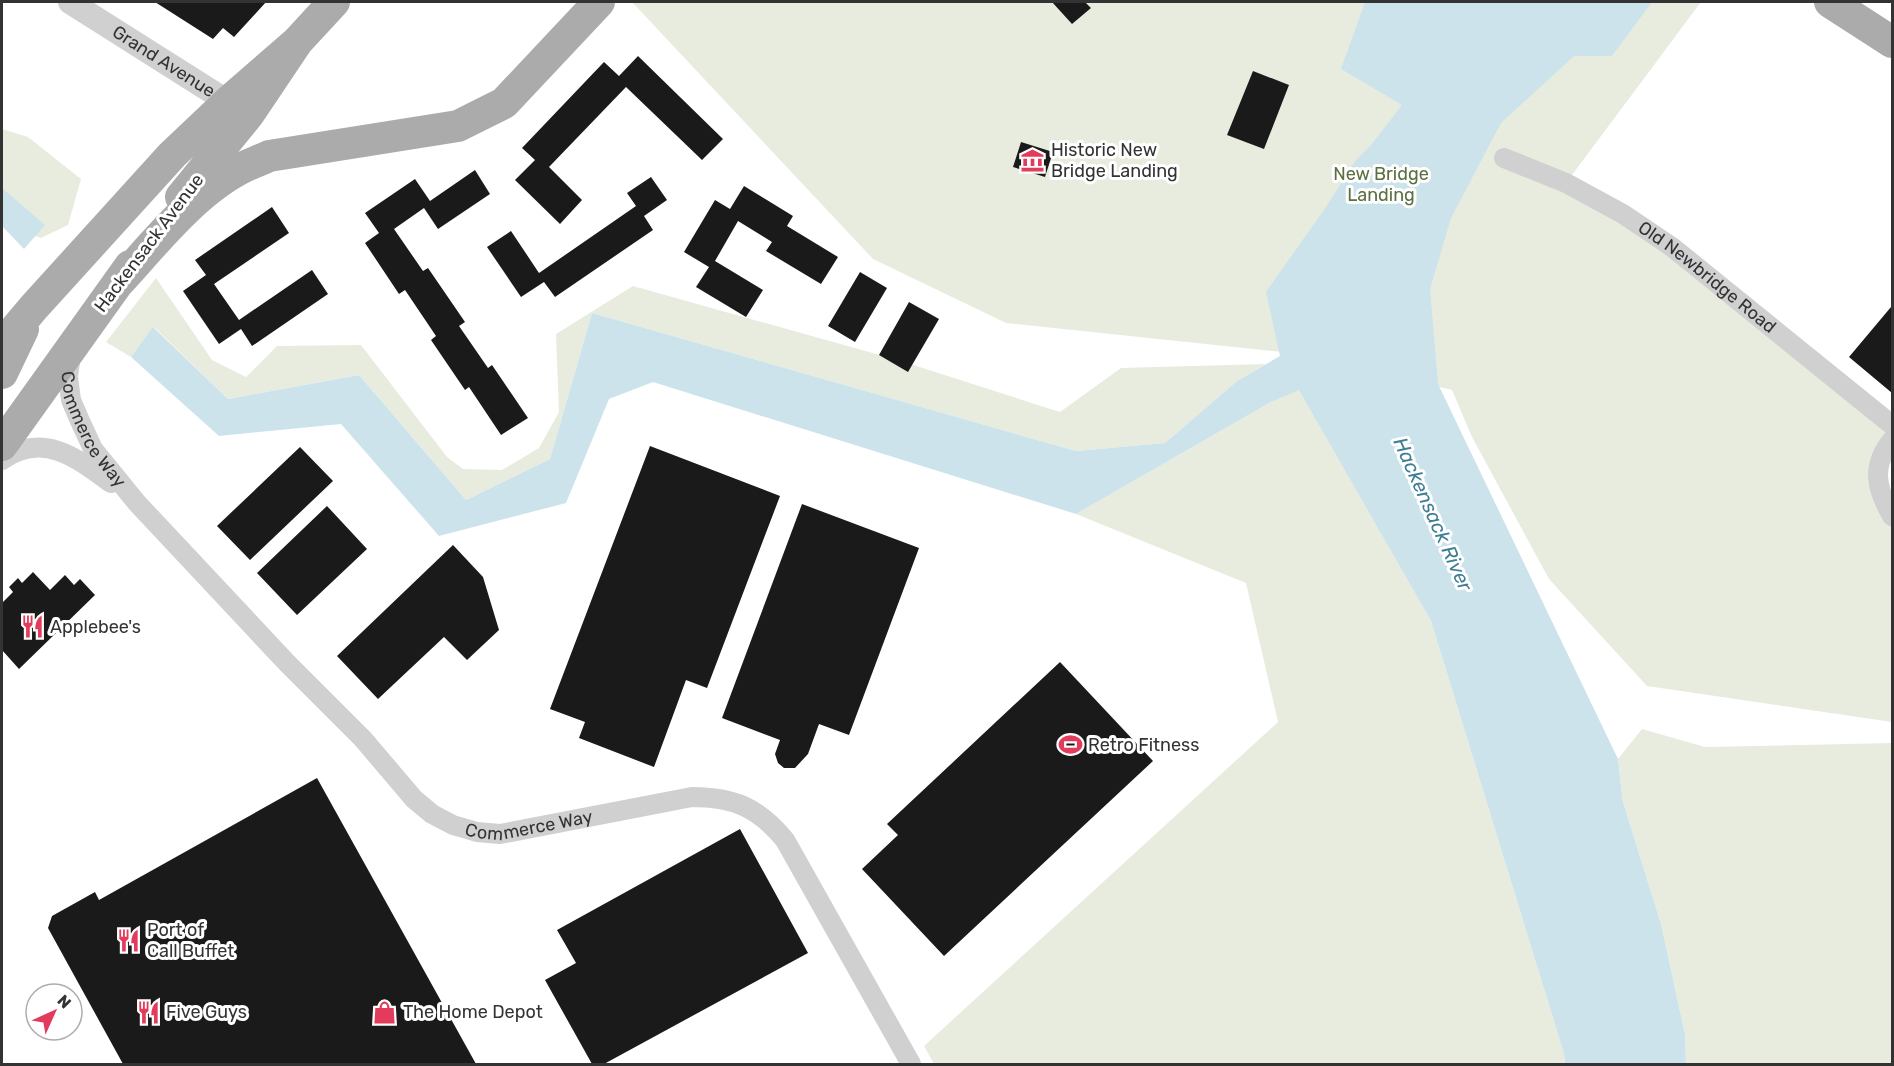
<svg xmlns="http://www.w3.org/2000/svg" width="1894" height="1066" viewBox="0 0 1894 1066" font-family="Rubik,sans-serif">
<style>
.green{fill:#e7ecdf}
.water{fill:#cce3eb}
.building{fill:#1a1a1a}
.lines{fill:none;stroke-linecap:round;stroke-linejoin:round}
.minor{stroke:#d0d0d0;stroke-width:20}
.tertiary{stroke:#d0d0d0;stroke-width:24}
.primary{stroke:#ababab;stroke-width:32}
.labels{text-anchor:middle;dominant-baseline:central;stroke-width:6;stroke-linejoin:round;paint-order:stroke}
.street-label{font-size:18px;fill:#333;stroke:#fff}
.poi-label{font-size:18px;fill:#333;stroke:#fff;text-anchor:start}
.park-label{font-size:18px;fill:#5b6f40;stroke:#fff}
.water-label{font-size:20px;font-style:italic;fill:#407e95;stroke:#fff}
</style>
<rect width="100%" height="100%" fill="#fff"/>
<path class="green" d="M 632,2 L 1701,2 L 1566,183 L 1623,214 L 1892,425 L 1882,453 L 1892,516 L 1892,722 L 1647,686 L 1549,579 L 1472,437 L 1452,390 L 1301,354 L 1006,323 L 873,259 Z
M 2,129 L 28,137 L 81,179 L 68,225 L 41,238 L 2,226 Z
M 156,278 L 212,360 L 246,377 L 277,346 L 361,345 L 447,457 L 463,469 L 502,470 L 539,448 L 559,412 L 556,334 L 633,286 L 901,361 L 1060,412 L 1121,368 L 1266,364 L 1237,381 L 1165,443 L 1076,451 L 592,313 L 550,459 L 466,500 L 359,375 L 228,399 L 154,327 L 131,357 L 106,342 Z
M 1299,389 L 1431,621 L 1564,1054 L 1565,1064 L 934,1064 L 924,1046 L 1278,722 L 1246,583 L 1076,514 L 1271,402 Z
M 1642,729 L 1705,747 L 1892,743 L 1892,1064 L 1686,1064 L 1685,1034 L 1661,924 L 1623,802 L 1618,759 Z"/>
<path class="water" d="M 1365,2 L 1652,2 L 1612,56 L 1574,56 L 1501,123 L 1451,218 L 1430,289 L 1438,384 L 1618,759 L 1623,802 L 1661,924 L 1685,1034 L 1686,1064 L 1565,1064 L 1564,1054 L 1431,621 L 1299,390 L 1271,402 L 1076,514 L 653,382 L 609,399 L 566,503 L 439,536 L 341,424 L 219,436 L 131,357 L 153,327 L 228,399 L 359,375 L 466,500 L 550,459 L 592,313 L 1076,451 L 1165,443 L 1237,381 L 1280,356 L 1266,292 L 1326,207 L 1356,160 L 1371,145 L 1402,105 L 1341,69 Z
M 2,188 L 45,225 L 24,249 L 2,226 Z"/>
<path class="building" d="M 155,2 L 266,2 L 234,37 L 223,28 L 213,39 Z
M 1052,2 L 1085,2 L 1091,8 L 1072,24 Z
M 638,56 L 723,139 L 702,160 L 626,87 L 549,167 L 582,200 L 560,224 L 515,180 L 535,160 L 522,148 L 604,62 L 619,76 Z
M 1253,71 L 1289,85 L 1264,149 L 1227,135 Z
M 1021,142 L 1053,152 L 1045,177 L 1013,167 Z
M 475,170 L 490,194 L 438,229 L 424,208 L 394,229 L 423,271 L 428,268 L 465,322 L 459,326 L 488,368 L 492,365 L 528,418 L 501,435 L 469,387 L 465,390 L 431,340 L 436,336 L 405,290 L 399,294 L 365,243 L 379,233 L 365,213 L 415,179 L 430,201 Z
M 651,177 L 667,200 L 644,216 L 653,230 L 555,297 L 544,282 L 521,297 L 487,247 L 511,231 L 539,273 L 636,206 L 627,193 Z
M 744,186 L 793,216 L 787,226 L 838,257 L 821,284 L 766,251 L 772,242 L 738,221 L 715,261 L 763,290 L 746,317 L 696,287 L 709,267 L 684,252 L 715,200 L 730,209 Z
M 272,207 L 289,233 L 214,284 L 239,320 L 312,270 L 328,294 L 252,346 L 241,329 L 219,344 L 183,291 L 206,275 L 195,260 Z
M 860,272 L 887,288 L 855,342 L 828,326 Z
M 909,302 L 939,319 L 908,372 L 879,355 Z
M 1891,307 L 1892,309 L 1892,393 L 1849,357 Z
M 650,446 L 780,496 L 707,688 L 686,680 L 654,767 L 579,738 L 585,722 L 550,709 Z
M 300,447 L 333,481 L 250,560 L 217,526 Z
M 802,504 L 919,548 L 849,735 L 819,724 L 808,754 L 795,768 L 784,768 L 778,763 L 775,754 L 780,740 L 722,718 Z
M 327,506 L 367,549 L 297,615 L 257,573 Z
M 453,545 L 483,577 L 499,630 L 467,660 L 444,637 L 378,699 L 337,656 Z
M 33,572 L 50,590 L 65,575 L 74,585 L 80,579 L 95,595 L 19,669 L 2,650 L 2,603 L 13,592 L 9,587 L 18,578 L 22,583 Z
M 1060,662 L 1153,761 L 944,956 L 862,869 L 898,835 L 887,824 Z
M 317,778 L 476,1064 L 123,1064 L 48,928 L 52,916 L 95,892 L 99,900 Z
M 740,829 L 808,953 L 604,1064 L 592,1064 L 545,980 L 576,963 L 557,930 Z"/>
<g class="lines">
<g class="minor">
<path id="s1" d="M 1504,158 L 1566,183 L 1623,214 L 1672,247 L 1892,425"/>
<path id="s2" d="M 71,354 L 68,377 L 71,400 L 80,421 L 93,449 L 137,503 L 287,663 L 363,739 L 414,799 L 432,814 L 453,825 L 477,832 L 500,834 L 692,797 C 733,797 758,807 785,840 L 911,1064"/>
<path d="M 1892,440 C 1871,466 1876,488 1892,516"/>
<path d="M 2,460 C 43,431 77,458 111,483"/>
</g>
<path class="tertiary" id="s3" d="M 70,2 L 228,102"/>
<path class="primary" d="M 1830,2 L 1892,42
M 181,197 L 248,115 L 297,42
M 118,283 C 154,244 195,191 244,167 C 252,163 261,160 269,156 L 458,126 L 504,103 L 599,2
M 2,345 L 34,307 L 172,155 L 228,102 L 297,42 L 334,2
M 2,373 L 23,329
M 2,445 L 130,266"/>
</g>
<defs>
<symbol id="museum-bare" viewBox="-9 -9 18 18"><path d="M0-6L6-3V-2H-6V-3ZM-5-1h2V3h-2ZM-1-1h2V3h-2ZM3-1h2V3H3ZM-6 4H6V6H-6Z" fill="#e33b5b" stroke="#fff" stroke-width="2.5" paint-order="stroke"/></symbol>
<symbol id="restaurant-bare" viewBox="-9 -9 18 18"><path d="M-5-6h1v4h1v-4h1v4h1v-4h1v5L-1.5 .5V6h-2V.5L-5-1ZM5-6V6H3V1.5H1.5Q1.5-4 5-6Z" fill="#e33b5b" stroke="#fff" stroke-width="2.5" paint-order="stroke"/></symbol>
<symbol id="stadium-bare" viewBox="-9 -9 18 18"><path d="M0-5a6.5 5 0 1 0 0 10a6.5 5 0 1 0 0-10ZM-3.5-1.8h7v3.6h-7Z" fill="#e33b5b" stroke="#fff" stroke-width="2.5" paint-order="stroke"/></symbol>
<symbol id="shop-bare" viewBox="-9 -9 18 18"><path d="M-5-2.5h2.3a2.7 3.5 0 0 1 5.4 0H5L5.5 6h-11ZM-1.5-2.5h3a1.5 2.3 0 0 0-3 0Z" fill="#e33b5b" stroke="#fff" stroke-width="2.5" paint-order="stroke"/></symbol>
</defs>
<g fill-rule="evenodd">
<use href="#museum-bare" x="1016" y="144" width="33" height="33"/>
<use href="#restaurant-bare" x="16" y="610" width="33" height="33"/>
<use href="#stadium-bare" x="1054" y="728" width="33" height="33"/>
<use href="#restaurant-bare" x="112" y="924" width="33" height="33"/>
<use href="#restaurant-bare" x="132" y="996" width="33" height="33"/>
<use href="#shop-bare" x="368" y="996" width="33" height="33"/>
</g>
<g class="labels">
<g class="street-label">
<text stroke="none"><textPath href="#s3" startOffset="111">Grand Avenue</textPath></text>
<text transform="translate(149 243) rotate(-53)">Hackensack Avenue</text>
<text stroke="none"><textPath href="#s1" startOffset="237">Old Newbridge Road</textPath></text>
<text stroke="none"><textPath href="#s2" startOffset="82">Commerce Way</textPath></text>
<text stroke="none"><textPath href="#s2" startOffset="700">Commerce Way</textPath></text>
</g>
<g class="poi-label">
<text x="1051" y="150">Historic New<tspan x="1051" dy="21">Bridge Landing</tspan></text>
<text x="50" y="627">Applebee's</text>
<text x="1088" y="745">Retro Fitness</text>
<text x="147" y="930">Port of<tspan x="147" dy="21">Call Buffet</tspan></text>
<text x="166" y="1012">Five Guys</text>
<text x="403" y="1012">The Home Depot</text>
</g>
<g class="park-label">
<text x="1381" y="174">New Bridge<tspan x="1381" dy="21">Landing</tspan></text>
</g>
<g class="water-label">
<text transform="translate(1433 514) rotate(66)">Hackensack River</text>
</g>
</g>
<rect width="1894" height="1066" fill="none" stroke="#333333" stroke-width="6"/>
<g transform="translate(54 1012) rotate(45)"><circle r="28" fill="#ffffff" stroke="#adadad" stroke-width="1.5"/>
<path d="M0-4.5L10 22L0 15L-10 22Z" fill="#e33b5b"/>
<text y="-9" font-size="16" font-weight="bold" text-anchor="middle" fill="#333333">N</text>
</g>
</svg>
